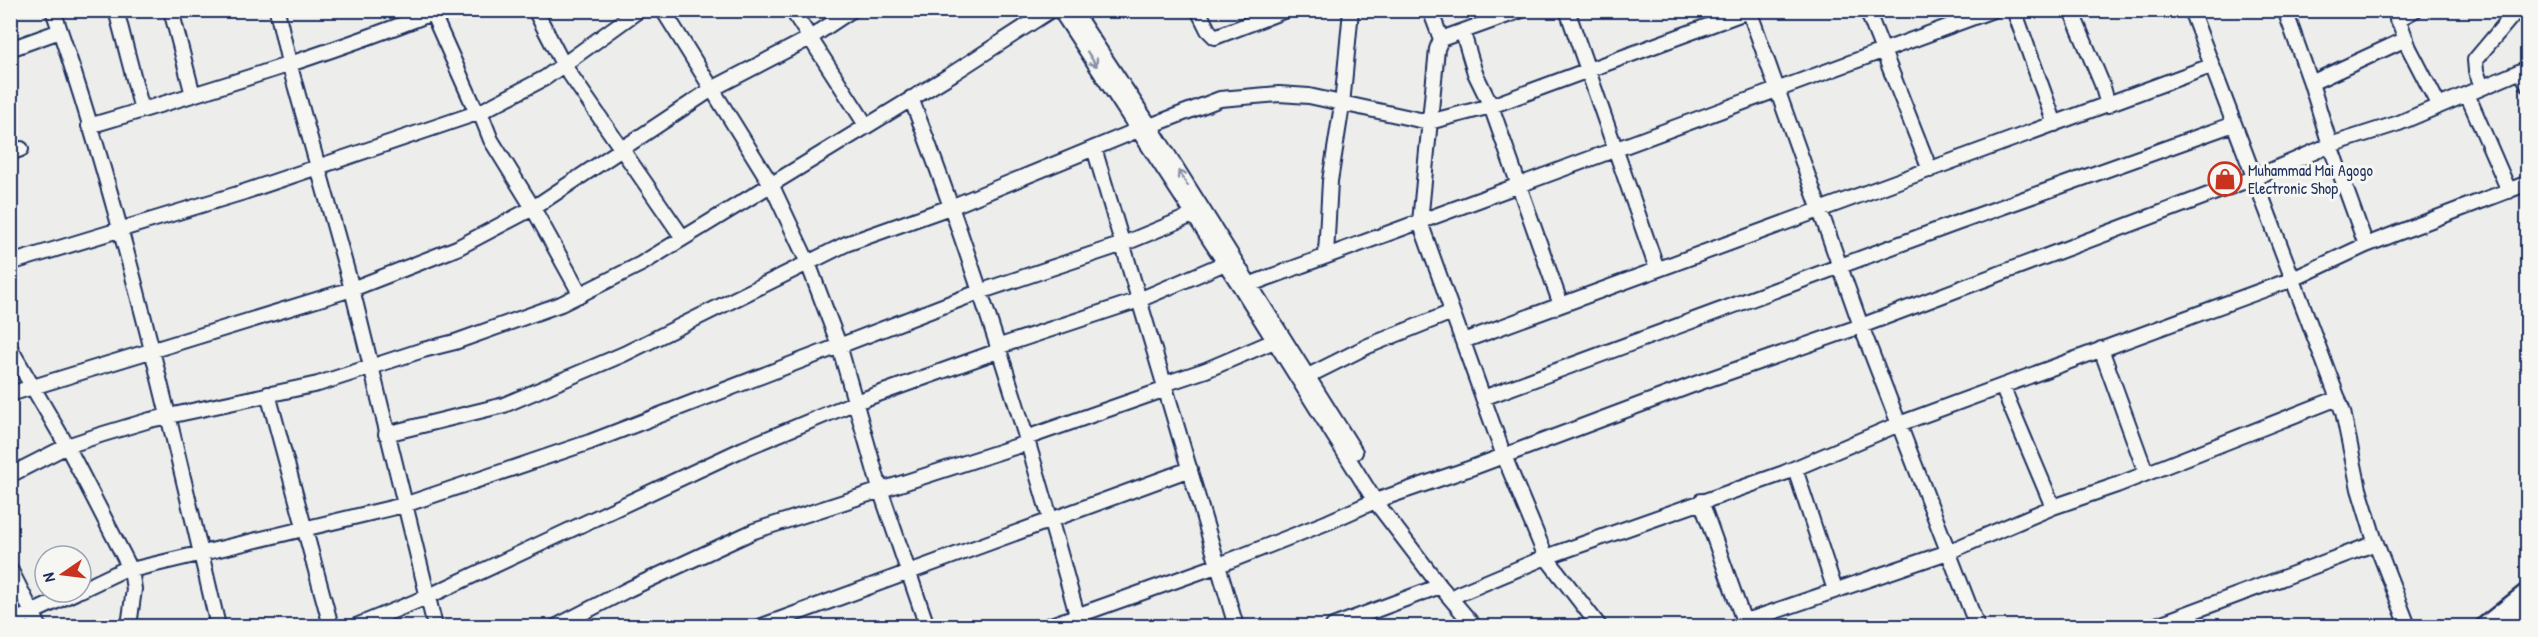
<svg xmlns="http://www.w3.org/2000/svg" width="2538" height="637" viewBox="0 0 2538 637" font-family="'Patrick Hand',sans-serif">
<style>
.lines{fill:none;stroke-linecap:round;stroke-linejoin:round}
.minor-casing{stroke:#1b2f5e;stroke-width:18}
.major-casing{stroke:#1b2f5e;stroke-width:21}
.minor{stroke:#f6f6f2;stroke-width:14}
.major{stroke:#f6f6f2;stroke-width:16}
.oneway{stroke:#8892a8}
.labels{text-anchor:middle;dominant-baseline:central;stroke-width:6;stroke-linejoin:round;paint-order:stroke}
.poi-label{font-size:16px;fill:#1b2f5e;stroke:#f6f6f2;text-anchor:start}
</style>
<rect width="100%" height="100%" fill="#edeeec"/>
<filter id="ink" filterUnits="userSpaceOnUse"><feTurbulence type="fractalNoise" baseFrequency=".0167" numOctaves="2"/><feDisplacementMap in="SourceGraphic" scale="12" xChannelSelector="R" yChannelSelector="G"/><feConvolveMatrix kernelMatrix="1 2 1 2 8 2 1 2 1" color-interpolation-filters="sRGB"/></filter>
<g filter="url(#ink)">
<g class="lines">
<defs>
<path id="minor" d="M 53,10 C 122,210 170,421 218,626
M 116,10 L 142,110
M 171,10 L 193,95
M 277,10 L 289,63 L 352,289 L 435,626
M 431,10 L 477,113
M 535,10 L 563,64 L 683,238
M 663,10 L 771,184 L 808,263 L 839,345 L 880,489 L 927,626
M 792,10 L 866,125
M 1060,10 L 1242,289 L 1375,501 L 1440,586 L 1474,626
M 1073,10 L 1150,126 L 1355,452
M 1198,10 L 1208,30 L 1215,37 L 1286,10
M 1430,10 L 1441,39 L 1437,49 L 1420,222 L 1504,456 L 1546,557 L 1599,626
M 1567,10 L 1657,269
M 1749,10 L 1861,326 L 1977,626
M 1867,10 L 1930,170
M 2014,10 L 2055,124
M 2071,10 L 2102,84 L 2108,105
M 2191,10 L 2343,412 L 2359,489 L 2374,538 L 2408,626
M 2285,10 L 2311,83 L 2330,145 L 2366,245
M 2395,10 L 2409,48 L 2439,106
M 2397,20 L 2415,10
M 1463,33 L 1475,73 L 1491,106 L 1561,305
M 1441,39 L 1522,10
M 10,49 L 60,31
M 2521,71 L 2528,85
M 2311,83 L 2406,39
M 2482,87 L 2476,71 L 2475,60 L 2517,10
M 2467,94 L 2509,191
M 911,98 C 977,270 1032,448 1080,626
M 480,112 L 491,140 L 533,208 L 581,295
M 89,126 C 204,92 320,57 432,13
M 1150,126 L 1220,99 L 1279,94 L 1309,96 L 1429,122 L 1491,106 L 1751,10
M 1094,148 L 1236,626
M 10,153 L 21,149
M 1326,255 L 1330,181 L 1342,105 L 1351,10
M 10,263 L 241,193 L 480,112 L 545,78 L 639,10
M 1251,284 L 1993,10
M 1463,341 L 2211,66
M 997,347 L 1139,300 L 1225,263
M 10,348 L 67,446 L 131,570 L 134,589 L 129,626
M 2101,349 L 2146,473
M 1308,376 L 1368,346 L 1452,312
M 1164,384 L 1206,370 L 1274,341
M 2002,386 L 2053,507
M 10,394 L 352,289 L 457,248 L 533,208 L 712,89 L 810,38 L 852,10
M 268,394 L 331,626
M 1483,398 L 1954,224 L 2234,124
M 386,434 L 504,405 L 624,354 L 846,244 L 953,206 L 1138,130
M 1026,438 L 1166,389
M 1795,469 L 1835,590
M 10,475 L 67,446 L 100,435 L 150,420 L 318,384 L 423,350 L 455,342 L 561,304 L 641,264 L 952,74 L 1051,10
M 1701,501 L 1742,616 L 1745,620 L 1755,618 L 1948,552 L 2053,507 L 2117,485 L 2338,398
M 10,569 L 39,626
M 131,570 L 404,505 L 590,442 L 979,292 L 1123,244 L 1193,215
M 81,590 L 129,567
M 1458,594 L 1546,557 L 1784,473 L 1899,424 L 2293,279 L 2366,245 L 2528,183
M 10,623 L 76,592
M 356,626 L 427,597 L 743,449 L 856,402 L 998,351
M 557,626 L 629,589 L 754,531 L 1027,443
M 762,626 L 1190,469
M 1048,626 L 1219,565 L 1328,522 L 1375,501 L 1474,467 L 1698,383 L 1861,326 L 2256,177 L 2330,145 L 2399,123 L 2528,68
M 1333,626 L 1440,586
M 2154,626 L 2376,543"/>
<path id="major" d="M 2484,626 L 2528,591
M 2503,626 L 2528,606"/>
</defs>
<use href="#minor" class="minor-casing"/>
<use href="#major" class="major-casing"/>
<use href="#minor" class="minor"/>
<use href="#major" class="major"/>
</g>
<defs><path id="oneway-shaft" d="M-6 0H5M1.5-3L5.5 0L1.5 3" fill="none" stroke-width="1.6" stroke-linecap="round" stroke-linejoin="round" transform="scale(1.5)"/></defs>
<g class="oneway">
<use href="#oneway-shaft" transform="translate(1092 59) rotate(57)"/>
<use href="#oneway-shaft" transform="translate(1183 178) rotate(-122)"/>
</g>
</g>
<defs>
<symbol id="shop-ring" viewBox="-11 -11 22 22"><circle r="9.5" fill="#f6f6f2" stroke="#c8321e" stroke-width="1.5"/><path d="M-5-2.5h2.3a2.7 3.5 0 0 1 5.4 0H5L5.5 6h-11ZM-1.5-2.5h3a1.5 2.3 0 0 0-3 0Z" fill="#c8321e"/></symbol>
</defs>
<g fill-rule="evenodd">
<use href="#shop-ring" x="2206" y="160" width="38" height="38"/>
</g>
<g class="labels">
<g class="poi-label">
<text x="2248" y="170">Muhammad Mai Agogo<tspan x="2248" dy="18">Electronic Shop</tspan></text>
</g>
</g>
<rect width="2538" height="637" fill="none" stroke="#f6f6f2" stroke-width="36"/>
<rect x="18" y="18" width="2502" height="601" fill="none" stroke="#1b2f5e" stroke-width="2" filter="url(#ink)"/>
<g transform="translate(63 574) rotate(256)"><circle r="28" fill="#f6f6f2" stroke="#9ea6b7" stroke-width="1.5"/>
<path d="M0-4.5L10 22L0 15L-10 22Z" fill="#c8321e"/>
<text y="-9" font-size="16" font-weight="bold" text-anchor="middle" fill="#1b2f5e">N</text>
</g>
</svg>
